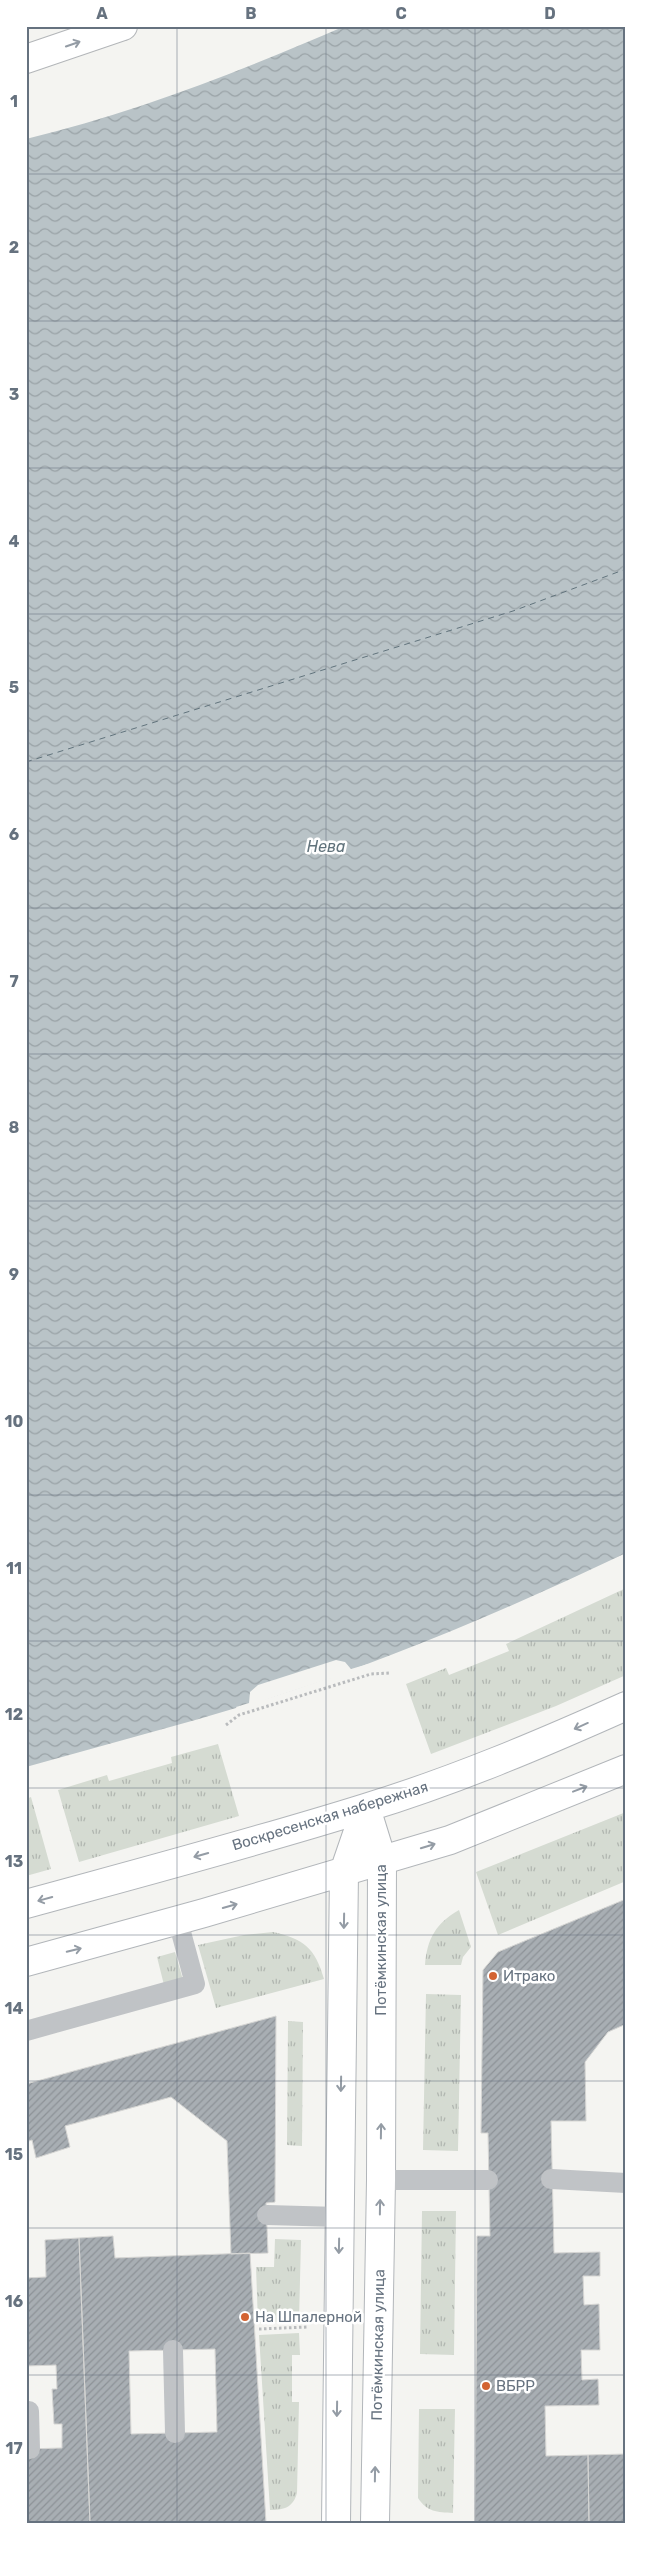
<svg xmlns="http://www.w3.org/2000/svg" width="652" height="2549" viewBox="0 0 652 2549" font-family="Rubik,sans-serif">
<style>
.grass{fill:url(#grass-tufts)}
.water{fill:url(#water-waves)}
.pier{fill:#f4f4f1}
.lines{fill:none;stroke-linecap:round;stroke-linejoin:round}
.ferry{stroke:#61737c;stroke-width:1;stroke-dasharray:6 5;stroke-linecap:butt}
.building{fill:url(#building-hatch);stroke:#d5d5d3;fill-rule:evenodd}
.secondary-casing{stroke:#b2b6ba;stroke-width:30}
.primary-casing{stroke:#b3b6b9;stroke-width:30}
.path{stroke:#b9bbbd;stroke-width:3;stroke-dasharray:2.5 2.5;stroke-linecap:butt}
.lane{stroke:#c0c3c6;stroke-width:20}
.secondary{stroke:#fff;stroke-width:28}
.primary{stroke:#fff;stroke-width:28}
.oneway{stroke:#949ca5}
.grid{fill:none;stroke:#66727f;stroke-width:1;stroke-opacity:0.55}
.poi-dot{fill:#d36332;stroke:#fff;stroke-width:2}
.labels{text-anchor:middle;dominant-baseline:central;stroke-width:5;stroke-linejoin:round;paint-order:stroke}
.street-label{font-size:15px;fill:#66727f;stroke:#fff}
.poi-label{font-size:15px;fill:#66727f;stroke:#fff;text-anchor:start}
.water-label{font-size:16px;font-style:italic;fill:#61737c;stroke:#fff}
.neatline{fill:none;stroke:#66727f;stroke-width:2}
.grid-label{font-size:16px;text-anchor:middle;font-weight:bold;fill:#66727f}
</style>
<defs>
<pattern id="grass-tufts" width="24" height="20" patternUnits="userSpaceOnUse" patternTransform="scale(1.25)"><rect width="24" height="20" fill="#d5dbd2"/><path d="M3 7l-1-3M5 7V3M7 7l1-3M15 17l-1-3M17 17v-4M19 17l1-3" fill="none" stroke="#b1b6b0"/></pattern>
<pattern id="water-waves" width="16" height="10" patternUnits="userSpaceOnUse" patternTransform="scale(1.25)"><rect width="16" height="10" fill="#b9c3c7"/><path d="M0 5q4-4 8 0t8 0" fill="none" stroke="#9aa3a7"/></pattern>
<pattern id="building-hatch" width="6" height="6" patternUnits="userSpaceOnUse" patternTransform="scale(1.25)"><rect width="6" height="6" fill="#a8aeb3"/><path d="M-1 1l2-2M0 6l6-6M5 7l2-2" fill="none" stroke="#8d9297"/></pattern>
</defs>
<rect width="100%" height="100%" fill="#f4f4f1"/>
<path class="grass" d="M 626,1588 L 626,1675 L 556,1706 L 431,1754 L 406,1684 L 446,1668 L 449,1675 L 509,1651 L 506,1644 Z
M 218,1744 L 239,1816 L 79,1862 L 58,1790 L 107,1775 L 109,1781 L 172,1763 L 171,1757 Z
M 31,1797 L 51,1869 L 26,1876 L 26,1799 Z
M 626,1812 L 626,1881 L 498,1935 L 476,1872 Z
M 459,1910 L 471,1947 L 463,1957 L 461,1965 L 425,1965 C 427,1939 436,1923 459,1910 Z
M 273,1932 C 304,1939 315,1948 324,1979 L 216,2008 L 198,1945 L 244,1935 Z
M 175,1952 L 183,1980 L 164,1985 L 157,1957 Z
M 426,1994 L 461,1995 L 458,2151 L 423,2150 Z
M 288,2021 L 303,2022 L 302,2146 L 287,2145 Z
M 422,2211 L 456,2211 L 454,2355 L 420,2354 Z
M 275,2239 L 301,2240 L 299,2321 L 258,2323 L 256,2267 L 274,2267 Z
M 299,2333 L 300,2355 L 292,2355 L 292,2402 L 299,2402 L 297,2493 C 293,2508 283,2510 270,2510 L 259,2335 Z
M 419,2409 L 455,2409 L 453,2513 C 437,2512 427,2512 418,2498 Z"/>
<path class="water" d="M 345,26 L 626,26 L 626,1553 C 510,1608 392,1659 269,1698 C 189,1723 107,1744 26,1767 L 26,139 C 135,113 241,71 345,26 Z"/>
<path class="pier" d="M 336,1660 L 345,1662 L 351,1669 L 368,1664 L 368,1666 L 237,1709 L 236,1707 L 249,1703 L 250,1692 L 258,1685 Z"/>
<g class="lines">
<path class="ferry" d="M 26,762 L 513,611 L 626,569"/>
</g>
<path class="building" d="M 626,1899 L 626,2024 L 608,2032 L 585,2062 L 586,2121 L 551,2121 L 554,2253 L 600,2252 L 600,2276 L 583,2276 L 584,2305 L 599,2304 L 600,2350 L 581,2350 L 582,2380 L 598,2379 L 599,2405 L 545,2406 L 546,2456 L 588,2455 L 589,2523 L 475,2523 L 477,2236 L 490,2236 L 488,2133 L 481,2133 L 483,1970 L 498,1952 Z
M 276,2016 L 275,2202 L 266,2203 L 268,2253 L 231,2254 L 227,2141 L 171,2097 L 65,2126 L 70,2147 L 36,2158 L 32,2140 L 26,2142 L 26,2084 Z
M 113,2236 L 115,2258 L 250,2253 L 266,2523 L 90,2523 L 79,2238 ZM 215,2349 L 217,2432 L 131,2434 L 129,2351 Z
M 79,2238 L 90,2523 L 26,2523 L 26,2449 L 62,2448 L 62,2424 L 54,2424 L 52,2389 L 57,2389 L 56,2365 L 26,2366 L 26,2278 L 46,2277 L 45,2240 Z
M 626,2454 L 626,2523 L 589,2523 L 588,2455 Z"/>
<g class="lines">
<defs>
<path id="secondary" d="M 366,1808 L 382,1860 L 381,2180 L 375,2523
M 26,1904 C 139,1873 253,1843 365,1808 C 454,1781 541,1744 626,1706
M 26,1962 L 204,1913 L 450,1840 L 626,1769
M 336,2523 L 344,1872 L 366,1808"/>
<path id="primary" d="M 26,59 L 123,26"/>
</defs>
<use href="#secondary" class="secondary-casing"/>
<use href="#primary" class="primary-casing"/>
<path class="path" d="M 226,1725 L 239,1715 L 371,1674 L 390,1673
M 259,2329 L 307,2327"/>
<path class="lane" d="M 26,2031 L 195,1984 L 178,1921
M 551,2179 L 626,2183
M 381,2180 L 488,2180
M 267,2215 L 339,2217
M 173,2350 L 175,2433
M 29,2411 L 30,2449"/>
<use href="#secondary" class="secondary"/>
<use href="#primary" class="primary"/>
</g>
<defs><path id="oneway-shaft" d="M-6 0H5M1.5-3L5.5 0L1.5 3" fill="none" stroke-width="1.6" stroke-linecap="round" stroke-linejoin="round" transform="scale(1.25)"/></defs>
<g class="oneway">
<use href="#oneway-shaft" transform="translate(73 44) rotate(-19)"/>
<use href="#oneway-shaft" transform="translate(581 1726) rotate(156)"/>
<use href="#oneway-shaft" transform="translate(580 1789) rotate(-21)"/>
<use href="#oneway-shaft" transform="translate(428 1846) rotate(-17)"/>
<use href="#oneway-shaft" transform="translate(201 1855) rotate(164)"/>
<use href="#oneway-shaft" transform="translate(45 1899) rotate(165)"/>
<use href="#oneway-shaft" transform="translate(230 1906) rotate(-16)"/>
<use href="#oneway-shaft" transform="translate(344 1921) rotate(91)"/>
<use href="#oneway-shaft" transform="translate(74 1950) rotate(-14)"/>
<use href="#oneway-shaft" transform="translate(341 2084) rotate(91)"/>
<use href="#oneway-shaft" transform="translate(381 2131) rotate(-89)"/>
<use href="#oneway-shaft" transform="translate(380 2207) rotate(-89)"/>
<use href="#oneway-shaft" transform="translate(339 2246) rotate(91)"/>
<use href="#oneway-shaft" transform="translate(337 2409) rotate(91)"/>
<use href="#oneway-shaft" transform="translate(375 2474) rotate(-89)"/>
</g>
<path class="grid" d="M 177,26 L 177,2523M 326,26 L 326,2523M 475,26 L 475,2523M 26,174 L 626,174M 26,321 L 626,321M 26,468 L 626,468M 26,614 L 626,614M 26,761 L 626,761M 26,908 L 626,908M 26,1054 L 626,1054M 26,1201 L 626,1201M 26,1348 L 626,1348M 26,1495 L 626,1495M 26,1641 L 626,1641M 26,1788 L 626,1788M 26,1935 L 626,1935M 26,2081 L 626,2081M 26,2228 L 626,2228M 26,2375 L 626,2375"/>
<g class="poi-dot">
<circle cx="493" cy="1976" r="5"/>
<circle cx="245" cy="2317" r="5"/>
<circle cx="486" cy="2386" r="5"/>
</g>
<g class="labels">
<g class="street-label">
<text transform="translate(330 1816) rotate(-17)">Воскресенская набережная</text>
<text transform="translate(381 1940) rotate(-90)">Потёмкинская улица</text>
<text transform="translate(378 2345) rotate(-89)">Потёмкинская улица</text>
</g>
<g class="poi-label">
<text x="503" y="1976">Итрако</text>
<text x="255" y="2317">На Шпалерной</text>
<text x="496" y="2386">ВБРР</text>
</g>
<g class="water-label">
<text x="326" y="846">Нева</text>
</g>
</g>
<rect width="652" height="2549" fill="none" stroke="#ffffff" stroke-width="55"/>
<rect x="28" y="28" width="596" height="2494" class="neatline"/>
<g class="grid-label">
<text x="102" y="19">A</text>
<text x="251" y="19">B</text>
<text x="401" y="19">C</text>
<text x="550" y="19">D</text>
<text x="14" y="107">1</text>
<text x="14" y="253">2</text>
<text x="14" y="400">3</text>
<text x="14" y="547">4</text>
<text x="14" y="693">5</text>
<text x="14" y="840">6</text>
<text x="14" y="987">7</text>
<text x="14" y="1133">8</text>
<text x="14" y="1280">9</text>
<text x="14" y="1427">10</text>
<text x="14" y="1574">11</text>
<text x="14" y="1720">12</text>
<text x="14" y="1867">13</text>
<text x="14" y="2014">14</text>
<text x="14" y="2160">15</text>
<text x="14" y="2307">16</text>
<text x="14" y="2454">17</text>
</g>
</svg>
